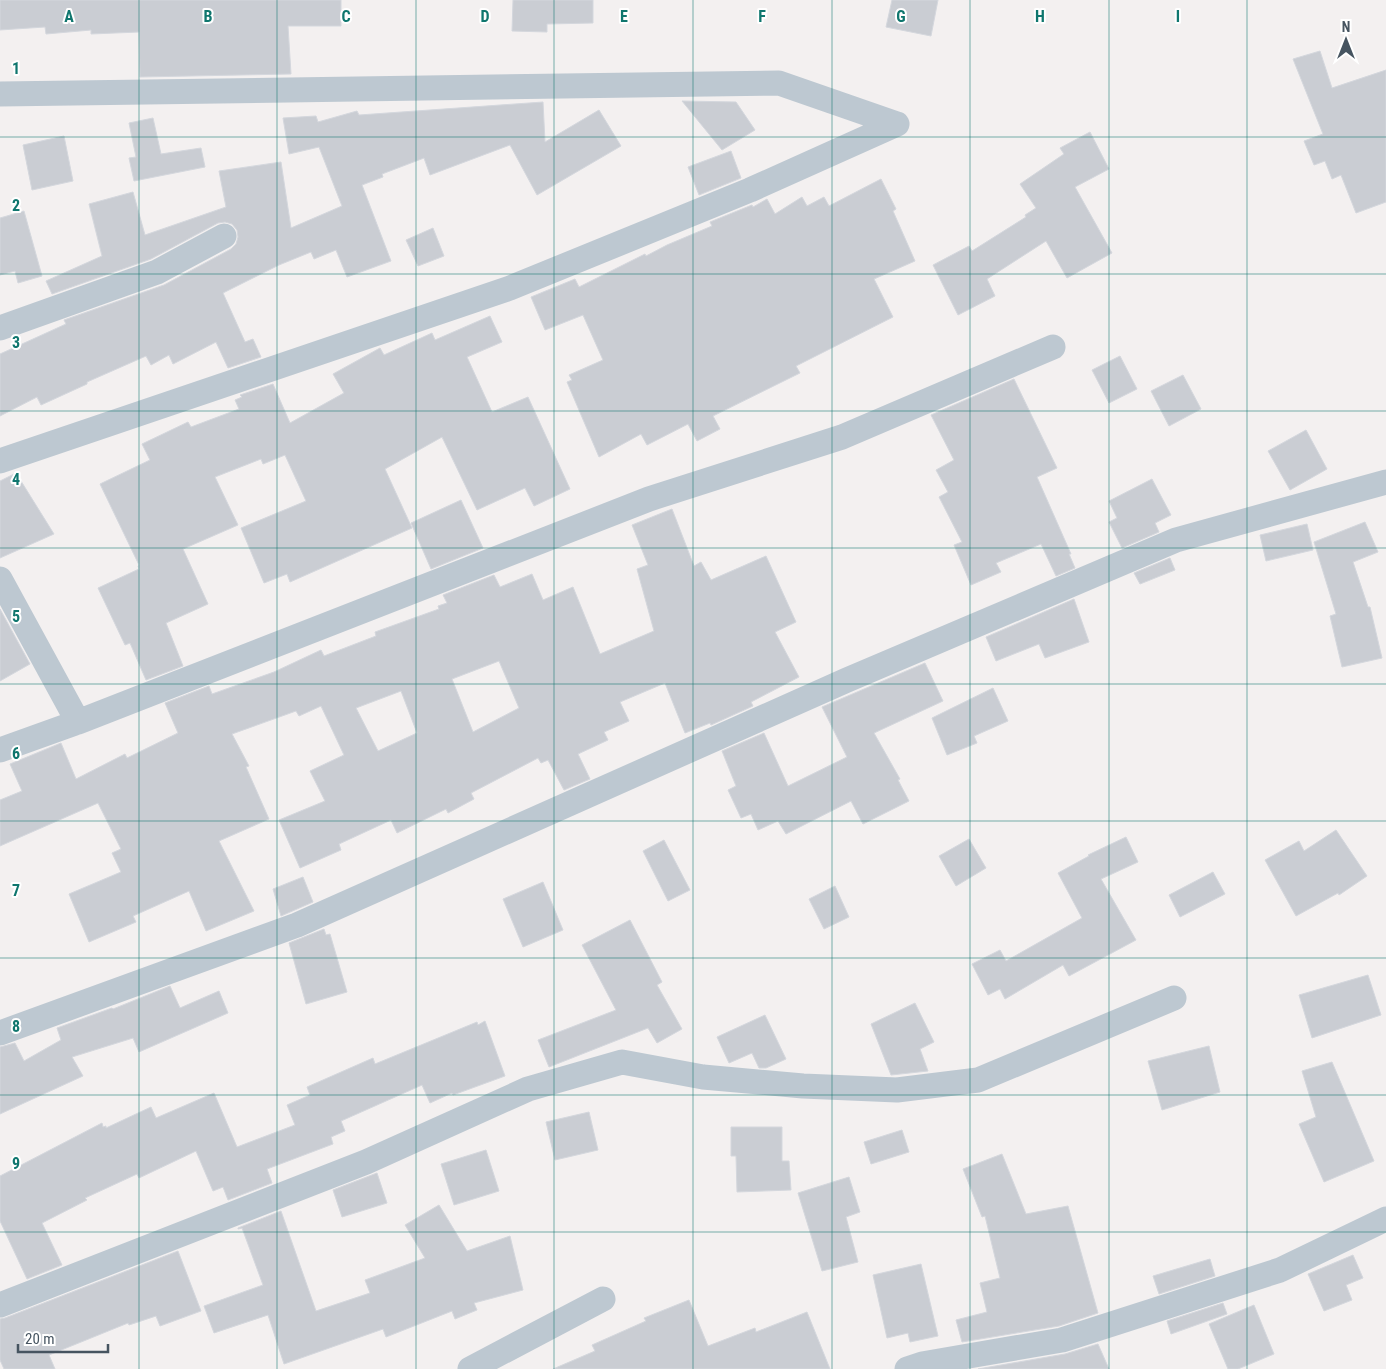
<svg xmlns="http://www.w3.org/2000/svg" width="1386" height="1369" viewBox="0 0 1386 1369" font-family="'Roboto Condensed',sans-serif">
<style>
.building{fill:#cacdd3;stroke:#d4d7dd;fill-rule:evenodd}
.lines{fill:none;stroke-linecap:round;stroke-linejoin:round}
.street{stroke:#bdc8d1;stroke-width:25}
.grid{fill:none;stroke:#0f766e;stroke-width:1;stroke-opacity:0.55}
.grid-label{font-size:16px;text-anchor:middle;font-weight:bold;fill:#0f766e;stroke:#fff;stroke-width:4;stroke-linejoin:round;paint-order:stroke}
</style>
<rect width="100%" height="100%" fill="#f3f0f0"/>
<path class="building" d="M 0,0 L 341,0 L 341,26 L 288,26 L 291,74 L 140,77 L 139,32 L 91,34 L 91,30 L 46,34 L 45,27 L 0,30 Z
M 513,0 L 593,0 L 593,23 L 547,24 L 547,32 L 512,31 Z
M 892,0 L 938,0 L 931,36 L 886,27 Z
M 1320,51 L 1332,88 L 1386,70 L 1386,202 L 1356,213 L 1341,175 L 1332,179 L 1325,161 L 1314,165 L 1304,141 L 1323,134 L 1293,59 Z
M 682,101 L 736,102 L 755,130 L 722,150 Z
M 543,102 L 545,142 L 599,110 L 621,146 L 537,195 L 510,145 L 430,175 L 424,158 L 382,174 L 383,177 L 362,185 L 391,261 L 347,277 L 336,250 L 314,259 L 311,252 L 279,265 L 223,293 L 245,342 L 253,339 L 261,357 L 228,368 L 216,342 L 173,364 L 169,355 L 151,365 L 146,356 L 87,382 L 87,384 L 41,405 L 37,397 L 0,416 L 0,354 L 66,324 L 64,320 L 164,285 L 231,249 L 236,244 L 238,237 L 237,230 L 232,224 L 225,222 L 218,223 L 151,259 L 52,294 L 46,281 L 102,256 L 89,204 L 133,192 L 145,235 L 226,207 L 219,171 L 281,162 L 291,228 L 342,206 L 319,147 L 289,154 L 283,118 L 316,116 L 318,122 L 357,111 L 359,115 Z
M 153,118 L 161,154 L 201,148 L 205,167 L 134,181 L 129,158 L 136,157 L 129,123 Z
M 1090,132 L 1109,169 L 1075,187 L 1112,253 L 1067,278 L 1046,241 L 987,279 L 995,296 L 958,315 L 933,265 L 969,246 L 972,251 L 1026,217 L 1025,215 L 1036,208 L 1020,184 L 1064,154 L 1060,148 Z
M 64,136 L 73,181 L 32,190 L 23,145 Z
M 731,151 L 741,178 L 699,195 L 688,167 Z
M 881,179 L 896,209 L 893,211 L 915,261 L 874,279 L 893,317 L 796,366 L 800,373 L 713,416 L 720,429 L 697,441 L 688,424 L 647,445 L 641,434 L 599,457 L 567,382 L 572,380 L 569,375 L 603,360 L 583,315 L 545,330 L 531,297 L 575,279 L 579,287 L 645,254 L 646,256 L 667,245 L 712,226 L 710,222 L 752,205 L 753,207 L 767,199 L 775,214 L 802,197 L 807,206 L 824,197 L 829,206 Z
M 24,211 L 42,276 L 18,283 L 15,271 L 0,275 L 0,218 Z
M 433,228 L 444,256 L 418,266 L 406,240 Z
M 490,316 L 502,342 L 467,357 L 492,412 L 528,397 L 570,489 L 534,506 L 525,488 L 477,510 L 442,437 L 385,469 L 412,528 L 290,582 L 287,574 L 264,583 L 241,528 L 306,501 L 285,455 L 263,464 L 261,459 L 215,477 L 238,525 L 183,549 L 208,604 L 166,623 L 183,666 L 146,680 L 130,643 L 125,645 L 98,588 L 139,569 L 138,566 L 139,565 L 100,484 L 150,460 L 142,444 L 188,422 L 191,427 L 239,409 L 235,400 L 242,397 L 240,395 L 273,384 L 290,423 L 344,393 L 333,374 L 380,348 L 384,355 L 432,333 L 435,340 Z
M 1120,356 L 1137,389 L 1109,403 L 1092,370 Z
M 1183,375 L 1201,409 L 1169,426 L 1151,391 Z
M 1014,379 L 1057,468 L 1037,477 L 1071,554 L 1069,554 L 1075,568 L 1056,576 L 1041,544 L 996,563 L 1001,572 L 971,585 L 954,545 L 962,542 L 939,497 L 948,492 L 936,470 L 954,460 L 931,415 Z
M 1306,430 L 1327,469 L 1290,490 L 1268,451 Z
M 16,473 L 54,534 L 0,558 L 0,481 Z
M 1152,479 L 1171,515 L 1155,523 L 1159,532 L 1122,548 L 1109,522 L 1117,518 L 1109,501 Z
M 461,500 L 483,548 L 431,569 L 411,523 Z
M 672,509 L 694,566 L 701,562 L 711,580 L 766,556 L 796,622 L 775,632 L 799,677 L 751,702 L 753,706 L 711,725 L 710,723 L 685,733 L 665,683 L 620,702 L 629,721 L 604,732 L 608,740 L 578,754 L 590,779 L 564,790 L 548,760 L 541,763 L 538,758 L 471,793 L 474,799 L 448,813 L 446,809 L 397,833 L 391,820 L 339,844 L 341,850 L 300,868 L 279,820 L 325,801 L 310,771 L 344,755 L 321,706 L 299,716 L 296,711 L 232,734 L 249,766 L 246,767 L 269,819 L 219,841 L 254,911 L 206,931 L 189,891 L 133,916 L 136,922 L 89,942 L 69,894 L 121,872 L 112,853 L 121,849 L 98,803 L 0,846 L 0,800 L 22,791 L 10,764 L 61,743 L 76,779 L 125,754 L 127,758 L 178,733 L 165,703 L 209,686 L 212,694 L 274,672 L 321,650 L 324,656 L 376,636 L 375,632 L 439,609 L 438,606 L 447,603 L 443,595 L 494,575 L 500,587 L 532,574 L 543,600 L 573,587 L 600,654 L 654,631 L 637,569 L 648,565 L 632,525 ZM 499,661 L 519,708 L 473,732 L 452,679 ZM 401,691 L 417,733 L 378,751 L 356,708 Z
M 1365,522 L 1378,552 L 1353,562 L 1368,607 L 1370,607 L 1382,658 L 1342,667 L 1330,616 L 1336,614 L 1314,542 Z
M 1307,524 L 1313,550 L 1266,561 L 1260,535 Z
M 1170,558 L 1175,570 L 1140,584 L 1134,573 Z
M 1074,599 L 1089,642 L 1045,658 L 1039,644 L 996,661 L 986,637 Z
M 0,609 L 30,664 L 0,681 Z
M 925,663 L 943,701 L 874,733 L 900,779 L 898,780 L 909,801 L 863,824 L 851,801 L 786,834 L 778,821 L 758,830 L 751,814 L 741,818 L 728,790 L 736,786 L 722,751 L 764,733 L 788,786 L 847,757 L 822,707 Z
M 993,688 L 1008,721 L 974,736 L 977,743 L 947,755 L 932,718 Z
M 1336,830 L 1367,876 L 1339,895 L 1338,893 L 1296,916 L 1265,860 L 1299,841 L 1304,851 Z
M 1126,837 L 1138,862 L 1101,879 L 1136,940 L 1069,976 L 1063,965 L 1005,999 L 1000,989 L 988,995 L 972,964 L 1000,950 L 1006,961 L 1082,918 L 1058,873 L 1089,856 L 1088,855 Z
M 969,839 L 986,868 L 956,886 L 939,856 Z
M 664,840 L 690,890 L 668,901 L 643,851 Z
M 1213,872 L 1225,894 L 1180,917 L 1169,895 Z
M 303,877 L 313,902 L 281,916 L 273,889 Z
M 543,882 L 563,930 L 523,947 L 503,899 Z
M 835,886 L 849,917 L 824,929 L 809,899 Z
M 630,920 L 662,982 L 657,985 L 682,1029 L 657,1043 L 648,1028 L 549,1067 L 538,1040 L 616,1010 L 582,945 Z
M 324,929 L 326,935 L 330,934 L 347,992 L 306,1004 L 289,943 Z
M 1368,975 L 1381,1015 L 1312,1038 L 1299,995 Z
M 170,986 L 180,1008 L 219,991 L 228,1013 L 139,1052 L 133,1038 L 72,1057 L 83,1076 L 0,1114 L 0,1047 L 15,1043 L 24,1061 L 61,1040 L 57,1028 L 112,1008 L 113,1009 Z
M 915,1003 L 934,1042 L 920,1049 L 928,1071 L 891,1075 L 871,1024 Z
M 765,1015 L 786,1059 L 766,1068 L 759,1068 L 752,1053 L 729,1063 L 717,1037 Z
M 485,1021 L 505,1076 L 453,1095 L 452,1093 L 430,1103 L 422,1085 L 341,1121 L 345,1131 L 331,1137 L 333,1144 L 267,1169 L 272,1183 L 228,1200 L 223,1187 L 213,1191 L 196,1151 L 139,1178 L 137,1174 L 85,1198 L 87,1200 L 42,1223 L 62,1265 L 27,1279 L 0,1221 L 0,1176 L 102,1123 L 103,1127 L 106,1126 L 106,1128 L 151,1107 L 156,1118 L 214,1093 L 237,1147 L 295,1125 L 287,1105 L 310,1095 L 307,1087 L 373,1058 L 375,1064 L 477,1022 L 478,1025 Z
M 1209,1046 L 1220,1092 L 1162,1110 L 1148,1061 Z
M 1332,1062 L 1374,1161 L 1324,1182 L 1299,1124 L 1316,1117 L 1302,1071 Z
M 589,1112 L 598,1150 L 555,1160 L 546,1122 Z
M 731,1127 L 782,1127 L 782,1161 L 789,1161 L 791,1190 L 737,1192 L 736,1156 L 731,1156 Z
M 902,1130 L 909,1152 L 871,1164 L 864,1142 Z
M 486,1150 L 499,1191 L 454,1205 L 441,1164 Z
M 1002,1154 L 1026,1214 L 1068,1206 L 1098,1313 L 1059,1326 L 962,1342 L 956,1320 L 987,1312 L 980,1283 L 1000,1278 L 985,1216 L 982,1217 L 963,1169 Z
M 377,1173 L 387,1203 L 342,1217 L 333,1190 Z
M 849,1177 L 860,1212 L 846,1217 L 858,1262 L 822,1271 L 798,1193 Z
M 439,1205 L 467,1251 L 510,1236 L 523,1290 L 474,1303 L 477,1310 L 455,1319 L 452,1311 L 386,1337 L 383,1329 L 284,1364 L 268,1315 L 214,1333 L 204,1306 L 263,1285 L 242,1228 L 238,1229 L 238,1228 L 281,1211 L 316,1311 L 370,1293 L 365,1280 L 425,1258 L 405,1225 Z
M 178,1251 L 201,1311 L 160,1326 L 156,1316 L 129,1325 L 128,1323 L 49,1355 L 55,1369 L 4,1369 L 0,1360 L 0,1319 L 5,1318 Z
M 1353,1255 L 1363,1278 L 1346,1285 L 1352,1300 L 1324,1311 L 1308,1274 Z
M 1210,1259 L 1215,1276 L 1159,1294 L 1153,1276 Z
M 921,1264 L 938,1336 L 910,1342 L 908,1333 L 887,1338 L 873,1275 Z
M 689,1300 L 708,1346 L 755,1328 L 756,1332 L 807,1312 L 830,1369 L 553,1369 L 595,1351 L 592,1345 L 646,1321 L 644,1318 Z
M 1223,1303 L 1227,1314 L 1171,1334 L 1167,1321 Z
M 1254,1305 L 1274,1354 L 1238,1369 L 1228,1369 L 1209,1324 Z
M 1098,1344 L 1109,1369 L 978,1369 L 1065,1354 Z"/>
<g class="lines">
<path class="street" d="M 0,94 L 779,83 L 897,124
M 0,328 L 157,272 L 224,236
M 0,461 L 510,288 L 750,190 L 897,124
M 0,579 L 78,722
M 0,750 L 78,722 L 649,499 L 842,437 L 1053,347
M 0,1033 L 297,925 L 847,680 L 1176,540 L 1386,482
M 0,1305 L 366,1162 L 528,1089 L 622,1062 L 703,1077 L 803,1086 L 897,1090 L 978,1080 L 1174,998
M 470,1369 L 603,1299
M 907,1369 L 922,1364 L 1062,1340 L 1280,1270 L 1386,1219"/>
</g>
<path class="grid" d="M 139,0 L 139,1369M 277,0 L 277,1369M 416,0 L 416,1369M 554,0 L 554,1369M 693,0 L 693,1369M 832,0 L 832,1369M 970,0 L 970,1369M 1109,0 L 1109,1369M 1247,0 L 1247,1369M 0,137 L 1386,137M 0,274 L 1386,274M 0,411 L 1386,411M 0,548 L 1386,548M 0,684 L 1386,684M 0,821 L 1386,821M 0,958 L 1386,958M 0,1095 L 1386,1095M 0,1232 L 1386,1232"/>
<g class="grid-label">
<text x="69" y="22">A</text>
<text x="208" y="22">B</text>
<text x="346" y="22">C</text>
<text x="485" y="22">D</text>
<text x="624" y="22">E</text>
<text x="762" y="22">F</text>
<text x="901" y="22">G</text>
<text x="1040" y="22">H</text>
<text x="1178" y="22">I</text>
<text x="16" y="74">1</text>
<text x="16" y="211">2</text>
<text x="16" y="348">3</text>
<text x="16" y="485">4</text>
<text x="16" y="622">5</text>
<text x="16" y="759">6</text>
<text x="16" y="896">7</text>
<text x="16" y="1032">8</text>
<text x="16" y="1169">9</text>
</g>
<g transform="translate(1346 40)" stroke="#ffffff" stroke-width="4" paint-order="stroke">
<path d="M0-4L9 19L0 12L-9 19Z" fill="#465460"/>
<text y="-8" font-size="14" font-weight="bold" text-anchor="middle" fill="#465460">N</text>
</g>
<path d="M18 1344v8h90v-8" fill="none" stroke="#465460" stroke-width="2.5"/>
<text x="25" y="1344" font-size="15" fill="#465460" stroke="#ffffff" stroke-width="4" paint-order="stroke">20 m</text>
</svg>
